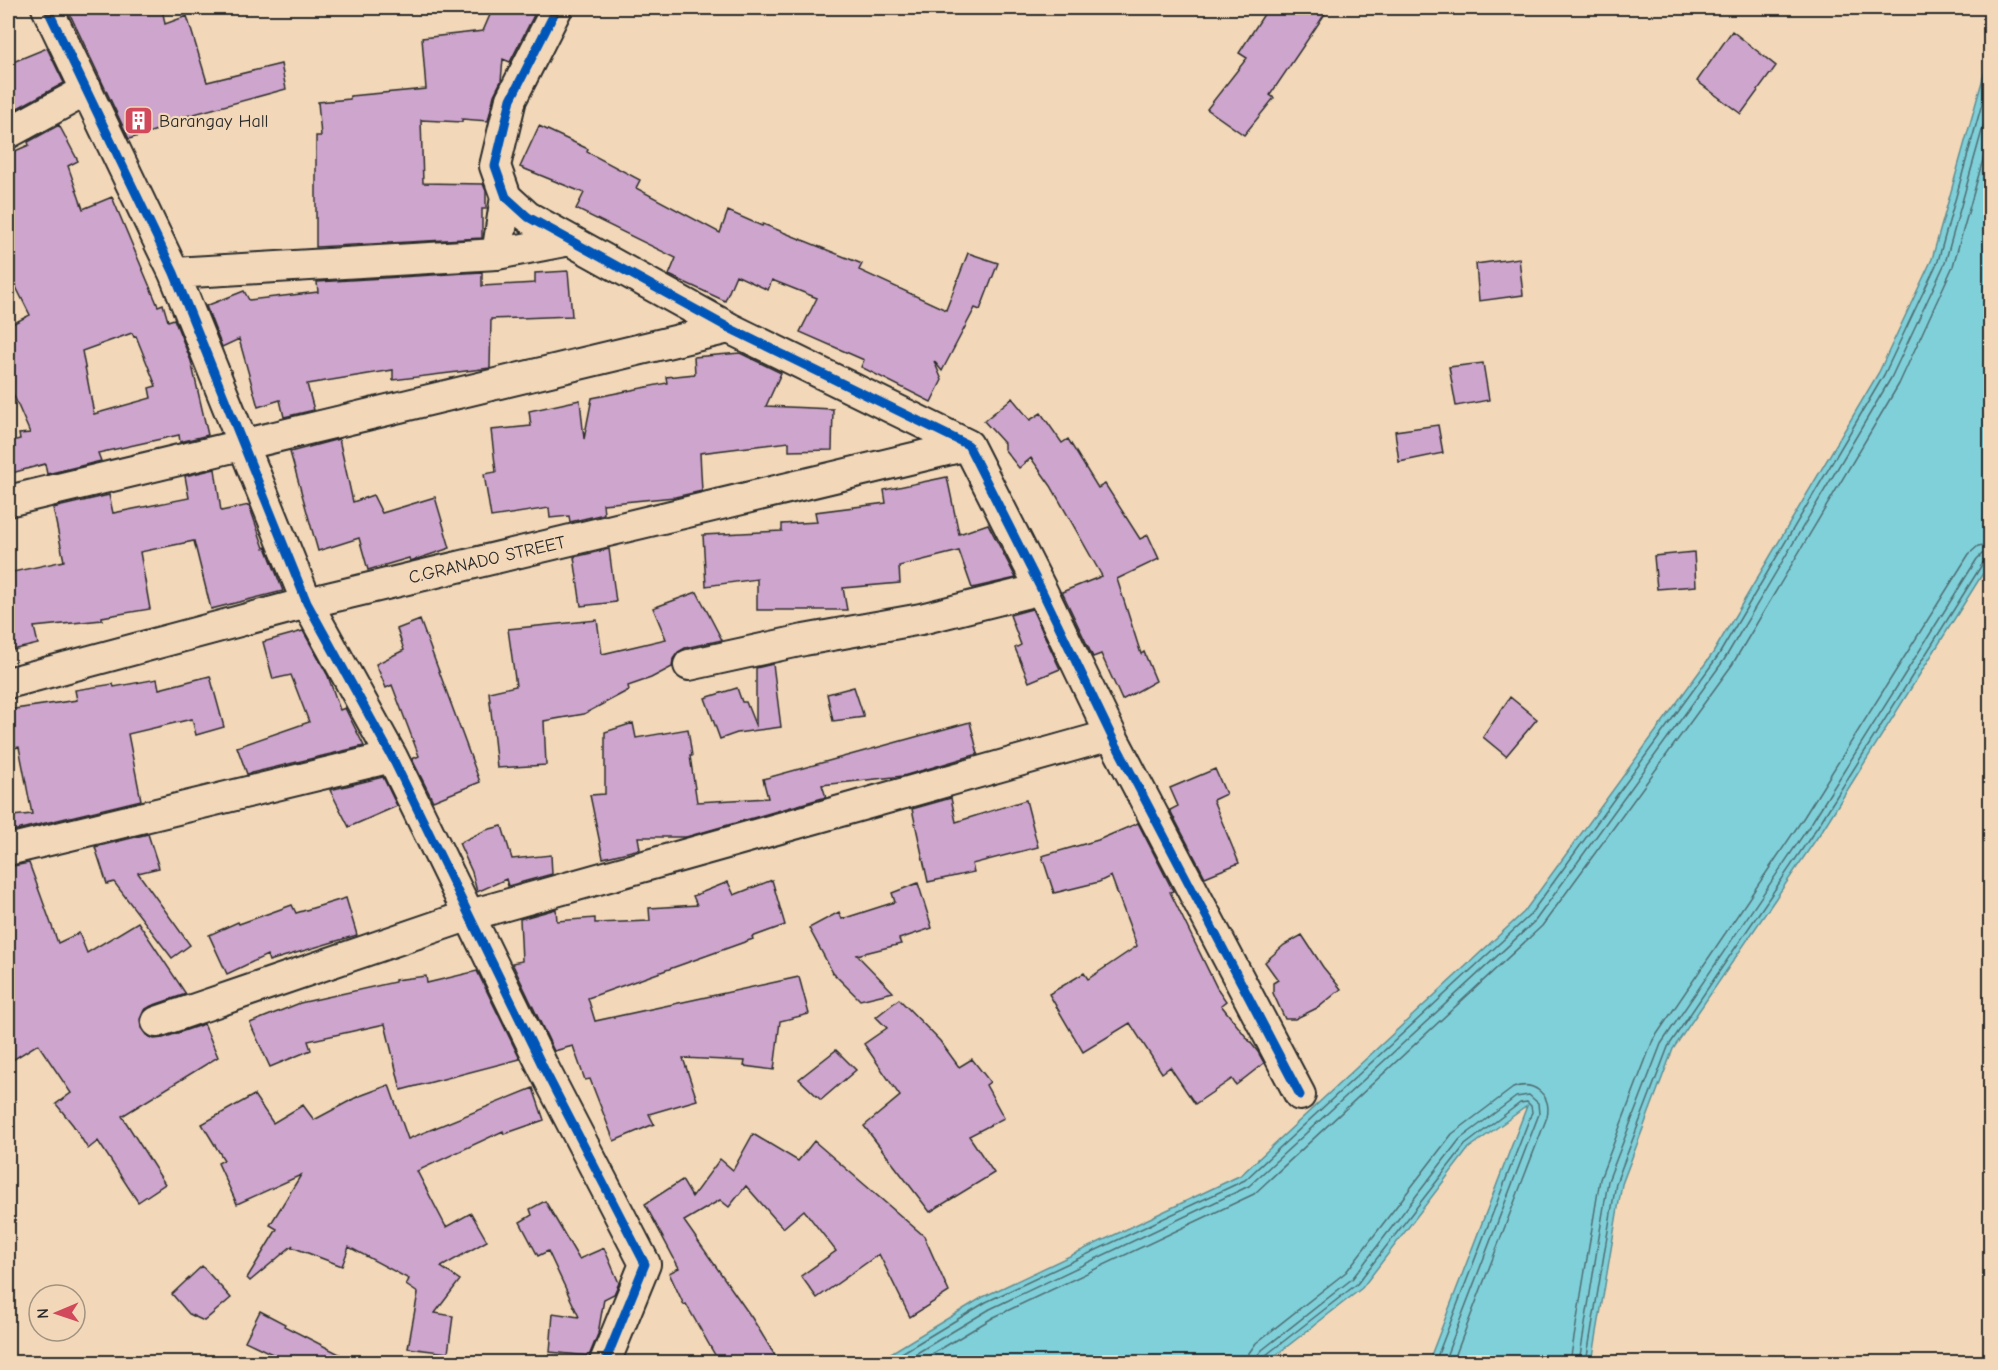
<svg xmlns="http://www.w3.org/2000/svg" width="1998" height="1370" viewBox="0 0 1998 1370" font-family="'Comic Neue',sans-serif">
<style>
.water{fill:#80d0da;stroke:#5e8e94;stroke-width:1.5}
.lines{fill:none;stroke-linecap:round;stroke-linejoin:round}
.shore{stroke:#4d6d71;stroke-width:1.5}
.building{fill:#cea5cc;stroke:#2b2b2b;stroke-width:1.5;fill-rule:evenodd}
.minor-casing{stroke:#2b2b2b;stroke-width:34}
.minor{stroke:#f2d8b9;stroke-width:30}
.cycleway-casing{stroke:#f2d8b9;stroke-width:13}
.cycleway{stroke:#0057b8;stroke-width:9}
.labels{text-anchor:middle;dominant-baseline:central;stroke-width:4.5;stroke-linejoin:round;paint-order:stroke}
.poi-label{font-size:18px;fill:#2b2b2b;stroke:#f2d8b9;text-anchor:start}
.street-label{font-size:18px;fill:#2b2b2b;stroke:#f2d8b9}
</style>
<rect width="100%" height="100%" fill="#f2d8b9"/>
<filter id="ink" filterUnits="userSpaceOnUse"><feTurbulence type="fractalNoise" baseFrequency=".0167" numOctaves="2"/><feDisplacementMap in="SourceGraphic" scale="12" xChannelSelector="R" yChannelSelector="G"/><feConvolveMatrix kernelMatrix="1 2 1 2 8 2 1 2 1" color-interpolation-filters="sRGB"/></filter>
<g filter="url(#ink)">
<path class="water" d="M 1990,53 L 1990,562 L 1823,829 L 1673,1049 L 1622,1184 L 1592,1362 L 1431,1362 L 1430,1358 L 1527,1106 L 1469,1148 L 1362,1288 L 1267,1362 L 876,1362 L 983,1297 L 1241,1175 L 1524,912 L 1713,653 L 1879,372 L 1932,259 Z"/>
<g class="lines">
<path class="shore" d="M 887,1362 L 986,1302 L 1245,1180 L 1529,916 L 1718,656 L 1884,375 L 1938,261 L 1990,75
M 902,1362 L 990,1309 L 1249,1186 L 1535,921 L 1724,660 L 1891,378 L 1945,263 L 1990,102
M 919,1362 L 994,1317 L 1254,1194 L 1542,926 L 1732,665 L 1899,384 L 1953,266 L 1990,135
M 1247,1362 L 1249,1353 L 1256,1343 L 1346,1272 L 1452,1134 L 1513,1088 C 1534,1080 1552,1095 1547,1117 L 1453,1362
M 1256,1362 L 1257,1356 L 1262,1350 L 1352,1279 L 1460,1139 L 1516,1097 L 1529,1095 L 1538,1103 L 1539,1114 L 1444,1362
M 1264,1362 L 1266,1355 L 1357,1284 L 1465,1145 L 1520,1103 L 1527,1102 L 1531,1106 L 1532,1112 L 1437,1357 L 1436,1362
M 1570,1362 L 1600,1179 L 1653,1040 L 1804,817 L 1969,554 L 1978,546 L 1990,544
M 1579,1362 L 1608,1181 L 1661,1044 L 1812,822 L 1977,559 L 1982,554 L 1990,553
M 1586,1362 L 1616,1183 L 1668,1047 L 1818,826 L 1983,563 L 1990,560"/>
</g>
<path class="building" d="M 67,8 L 162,8 L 165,24 L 187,16 L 207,82 L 281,64 L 286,89 L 161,123 L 163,128 L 129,139 Z
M 493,8 L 515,8 L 534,15 L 510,62 L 503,59 L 501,81 L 494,95 L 488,121 L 462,119 L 462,122 L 421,120 L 423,183 L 483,184 L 486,191 L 486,209 L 482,209 L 482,238 L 316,247 L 316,136 L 321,136 L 318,102 L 350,99 L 350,96 L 426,89 L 422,38 L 483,31 Z
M 1268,8 L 1329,8 L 1270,95 L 1274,98 L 1244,135 L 1207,109 L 1247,58 L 1239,53 Z
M 1732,31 L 1776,66 L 1741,114 L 1697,81 Z
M 47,48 L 64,83 L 14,110 L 8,96 L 8,64 Z
M 59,125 L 78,161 L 68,166 L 83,209 L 112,197 L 158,306 L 163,304 L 168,321 L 174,319 L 191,361 L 208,435 L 180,442 L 179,435 L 98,453 L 101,461 L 47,474 L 45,464 L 8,474 L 8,442 L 20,439 L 19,434 L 30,433 L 8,382 L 8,326 L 30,315 L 8,271 L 8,154 L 29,145 L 28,142 ZM 132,333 L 134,337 L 136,336 L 156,386 L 149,388 L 151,398 L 94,414 L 82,351 Z
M 539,126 L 588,149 L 587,152 L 640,180 L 636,188 L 720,233 L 728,211 L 762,226 L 763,224 L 862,264 L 859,270 L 946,310 L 968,253 L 998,263 L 980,310 L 975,308 L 942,371 L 934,361 L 942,380 L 931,402 L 861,367 L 864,360 L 800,332 L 817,298 L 772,280 L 768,290 L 736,275 L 725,301 L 669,275 L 676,258 L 576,209 L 584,193 L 520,167 Z
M 1519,258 L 1523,295 L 1479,301 L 1476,264 Z
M 568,271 L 572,316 L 491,319 L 490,368 L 393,380 L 393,370 L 307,384 L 314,410 L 284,417 L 280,400 L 258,407 L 239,339 L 222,347 L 206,306 L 244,291 L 249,300 L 318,292 L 317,282 L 482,272 L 482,286 L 535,283 L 535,273 Z
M 740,353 L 781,373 L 766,406 L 833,409 L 832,450 L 789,451 L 789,442 L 700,453 L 702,491 L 675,497 L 603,504 L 604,514 L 570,522 L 569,516 L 550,518 L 549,508 L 491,517 L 484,474 L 496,472 L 491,430 L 531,426 L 529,411 L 580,400 L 584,439 L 592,398 L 667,383 L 666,377 L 695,374 L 694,357 Z
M 1483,363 L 1489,400 L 1456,406 L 1449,367 Z
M 1012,398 L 1030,420 L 1041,413 L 1062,443 L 1068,439 L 1098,488 L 1105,484 L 1140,539 L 1148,535 L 1159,559 L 1117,579 L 1141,654 L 1144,652 L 1156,681 L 1122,700 L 1101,654 L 1093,657 L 1062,592 L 1102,576 L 1051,486 L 1031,458 L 1019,468 L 1004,449 L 1004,443 L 984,421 Z
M 1438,425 L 1443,453 L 1399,462 L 1395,431 Z
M 339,439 L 353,502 L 373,495 L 382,513 L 435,497 L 450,548 L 420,558 L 410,561 L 409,558 L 368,570 L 359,538 L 318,551 L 290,452 Z
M 215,469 L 221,511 L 249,505 L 264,548 L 266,547 L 283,591 L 211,609 L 194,541 L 140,552 L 150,609 L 102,617 L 102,620 L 34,627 L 38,644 L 8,651 L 8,573 L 64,561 L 53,508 L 109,495 L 113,513 L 189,498 L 185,476 Z
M 947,477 L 959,534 L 988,524 L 1016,578 L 972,588 L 959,551 L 899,566 L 900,583 L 843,588 L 847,610 L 757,610 L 757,579 L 706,586 L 703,535 L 782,531 L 782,524 L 817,522 L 815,512 L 886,503 L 884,490 Z
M 609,549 L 616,602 L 581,606 L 574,557 Z
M 1694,552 L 1696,586 L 1657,589 L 1654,556 Z
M 697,592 L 722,640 L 685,648 L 678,652 L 673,659 L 672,667 L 651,678 L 628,686 L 629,690 L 584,714 L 544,721 L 546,765 L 497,768 L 489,692 L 516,686 L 508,629 L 597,620 L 602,654 L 666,639 L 653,608 Z
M 1032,609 L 1060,669 L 1029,682 L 1015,648 L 1021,645 L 1010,615 Z
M 420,620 L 480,782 L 433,801 L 412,759 L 419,756 L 392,685 L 386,688 L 376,664 L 404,650 L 397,629 Z
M 303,631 L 328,676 L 340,710 L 345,708 L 364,746 L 247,774 L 237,747 L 309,722 L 291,675 L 273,679 L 263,642 Z
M 773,664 L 781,727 L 737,733 L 720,739 L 705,698 L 737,688 L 742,702 L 746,702 L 756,727 L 756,668 Z
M 210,676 L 224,727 L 196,735 L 192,719 L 128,734 L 141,800 L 8,832 L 8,813 L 11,812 L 12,816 L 32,814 L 19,747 L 8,749 L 8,710 L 77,700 L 75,690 L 113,684 L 114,687 L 157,679 L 159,689 Z
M 854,687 L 864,717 L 833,721 L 827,694 Z
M 1510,697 L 1537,719 L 1506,756 L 1483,737 Z
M 970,722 L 978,754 L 903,776 L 822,785 L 826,797 L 686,837 L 638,837 L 640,849 L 603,858 L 590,795 L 605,794 L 605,732 L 633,723 L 636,738 L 688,729 L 692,756 L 690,756 L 697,802 L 768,798 L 763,779 Z
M 1215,769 L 1226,794 L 1213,800 L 1239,863 L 1205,877 L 1170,810 L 1178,806 L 1170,788 Z
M 383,777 L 397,806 L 349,827 L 330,790 Z
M 951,798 L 956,822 L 1026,800 L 1038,847 L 972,864 L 974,872 L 928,882 L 912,809 Z
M 1138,823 L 1173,891 L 1170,892 L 1217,988 L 1226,1001 L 1221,1005 L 1258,1052 L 1264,1063 L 1236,1085 L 1232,1079 L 1195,1104 L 1170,1067 L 1162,1073 L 1130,1023 L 1083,1052 L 1049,994 L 1084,973 L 1088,979 L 1137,946 L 1111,876 L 1099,882 L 1054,893 L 1042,856 L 1098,840 Z
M 502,826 L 512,859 L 551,855 L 552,874 L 508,886 L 506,879 L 477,892 L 472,872 L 459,843 L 486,830 Z
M 148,834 L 159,868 L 138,873 L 190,945 L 172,958 L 114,882 L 107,884 L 95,847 Z
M 29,863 L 58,943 L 79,933 L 87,953 L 138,922 L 186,994 L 151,1006 L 144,1010 L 140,1019 L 141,1028 L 146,1035 L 154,1039 L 163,1038 L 204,1024 L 218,1057 L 122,1116 L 165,1184 L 138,1202 L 98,1141 L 88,1149 L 73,1125 L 56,1104 L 71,1093 L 38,1044 L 8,1063 L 8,867 Z
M 772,880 L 785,925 L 752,937 L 753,939 L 588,998 L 595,1021 L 799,977 L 809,1014 L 780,1021 L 774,1070 L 744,1066 L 745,1061 L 683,1058 L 697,1100 L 649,1114 L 654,1124 L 614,1141 L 590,1079 L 585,1080 L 573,1046 L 554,1051 L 512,963 L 522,961 L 520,919 L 556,909 L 557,921 L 595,918 L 595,923 L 650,921 L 649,908 L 697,905 L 693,896 L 728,882 L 734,895 Z
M 918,883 L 932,928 L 899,939 L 901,944 L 857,955 L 893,992 L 860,1000 L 833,973 L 809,928 L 839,912 L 842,919 L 895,902 L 892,893 Z
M 346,898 L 357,935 L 269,961 L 267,955 L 227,974 L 209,935 L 238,922 L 239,924 L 292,905 L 296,913 Z
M 1302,935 L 1323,967 L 1341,989 L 1319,1007 L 1295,1019 L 1285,1019 L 1273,993 L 1273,983 L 1278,980 L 1265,962 L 1284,945 Z
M 477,971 L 520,1059 L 401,1090 L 385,1024 L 308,1041 L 311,1050 L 270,1067 L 250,1023 L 300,1003 L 395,982 L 395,980 L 426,976 L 427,983 Z
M 899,999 L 940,1041 L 959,1067 L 972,1059 L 990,1082 L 986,1085 L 1004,1118 L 969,1136 L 994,1173 L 930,1212 L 864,1126 L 900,1096 L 864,1044 L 887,1028 L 876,1017 Z
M 836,1050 L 856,1070 L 821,1100 L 799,1079 Z
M 389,1085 L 408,1139 L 533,1088 L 544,1120 L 504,1134 L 503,1131 L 417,1171 L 446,1227 L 471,1213 L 487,1241 L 441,1267 L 460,1280 L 435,1313 L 453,1316 L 448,1353 L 408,1348 L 418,1293 L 406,1285 L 409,1279 L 349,1247 L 342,1266 L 292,1247 L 293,1245 L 250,1281 L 247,1278 L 277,1229 L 270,1225 L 301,1175 L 237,1204 L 218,1163 L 224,1160 L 202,1124 L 254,1095 L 273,1123 L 303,1105 L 314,1120 L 357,1097 Z
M 753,1134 L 798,1161 L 814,1141 L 924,1236 L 949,1292 L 910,1317 L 879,1254 L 817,1298 L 801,1276 L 836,1251 L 804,1210 L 783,1228 L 746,1186 L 729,1207 L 720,1200 L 684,1221 L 752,1318 L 779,1362 L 719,1362 L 686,1304 L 684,1305 L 669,1273 L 679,1268 L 645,1204 L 682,1180 L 692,1197 L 720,1159 L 733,1170 Z
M 545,1201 L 579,1259 L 604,1248 L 619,1283 L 614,1294 L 604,1299 L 598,1334 L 589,1356 L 550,1352 L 553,1313 L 579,1317 L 548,1251 L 538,1256 L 520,1222 L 532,1215 L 530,1209 Z
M 202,1266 L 231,1298 L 204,1321 L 189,1314 L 172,1294 Z
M 260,1311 L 285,1324 L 284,1326 L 355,1362 L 289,1362 L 245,1341 Z"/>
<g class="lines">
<defs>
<path id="minor" d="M 47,8 L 174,273 L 307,603 L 392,757 L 543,1067 L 645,1264 L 605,1362
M 557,8 L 511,99 L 495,166 L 506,197 L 528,217 L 729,328 L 968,445 L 1041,589 L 1111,735 L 1300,1095
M 8,133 L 87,90
M 497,254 L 506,197
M 174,273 L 497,254 L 570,240
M 8,501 L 729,328
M 689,665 L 804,640 L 921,619 L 1041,589
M 8,683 L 307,603 L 968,445
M 8,850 L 392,757
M 157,1022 L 470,915 L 1111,735"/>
</defs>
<use href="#minor" class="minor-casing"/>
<use href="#minor" class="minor"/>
<defs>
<path id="cycleway" d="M 47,8 L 174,273 L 307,603 L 392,757 L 543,1067 L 645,1264 L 605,1362
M 557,8 L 511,99 L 495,166 L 506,197 L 528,217 L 729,328 L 968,445 L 1041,589 L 1111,735 L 1300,1095"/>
</defs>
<use href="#cycleway" class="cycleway-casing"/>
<use href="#cycleway" class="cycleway"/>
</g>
</g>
<defs>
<symbol id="building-square" viewBox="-11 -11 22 22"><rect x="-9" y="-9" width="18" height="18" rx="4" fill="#d1495b" stroke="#f2d8b9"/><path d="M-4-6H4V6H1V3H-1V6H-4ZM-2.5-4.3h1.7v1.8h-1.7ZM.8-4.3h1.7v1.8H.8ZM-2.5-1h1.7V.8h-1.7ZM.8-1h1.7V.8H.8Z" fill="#fff"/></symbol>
</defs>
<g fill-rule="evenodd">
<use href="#building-square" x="122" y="104" width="33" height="33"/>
</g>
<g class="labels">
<g class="poi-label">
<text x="159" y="121">Barangay Hall</text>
</g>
<g class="street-label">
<text transform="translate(487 560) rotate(-13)">C.GRANADO STREET</text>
</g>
</g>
<rect width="1998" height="1370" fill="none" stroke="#f2d8b9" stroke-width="30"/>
<rect x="15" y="15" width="1968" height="1340" fill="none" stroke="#2b2b2b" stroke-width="2" filter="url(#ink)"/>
<g transform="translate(57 1313) rotate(268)"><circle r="28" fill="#f2d8b9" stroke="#a29380" stroke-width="1.5"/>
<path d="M0-4.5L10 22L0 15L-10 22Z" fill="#d1495b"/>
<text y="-9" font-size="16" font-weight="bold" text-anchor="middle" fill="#2b2b2b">N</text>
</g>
</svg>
